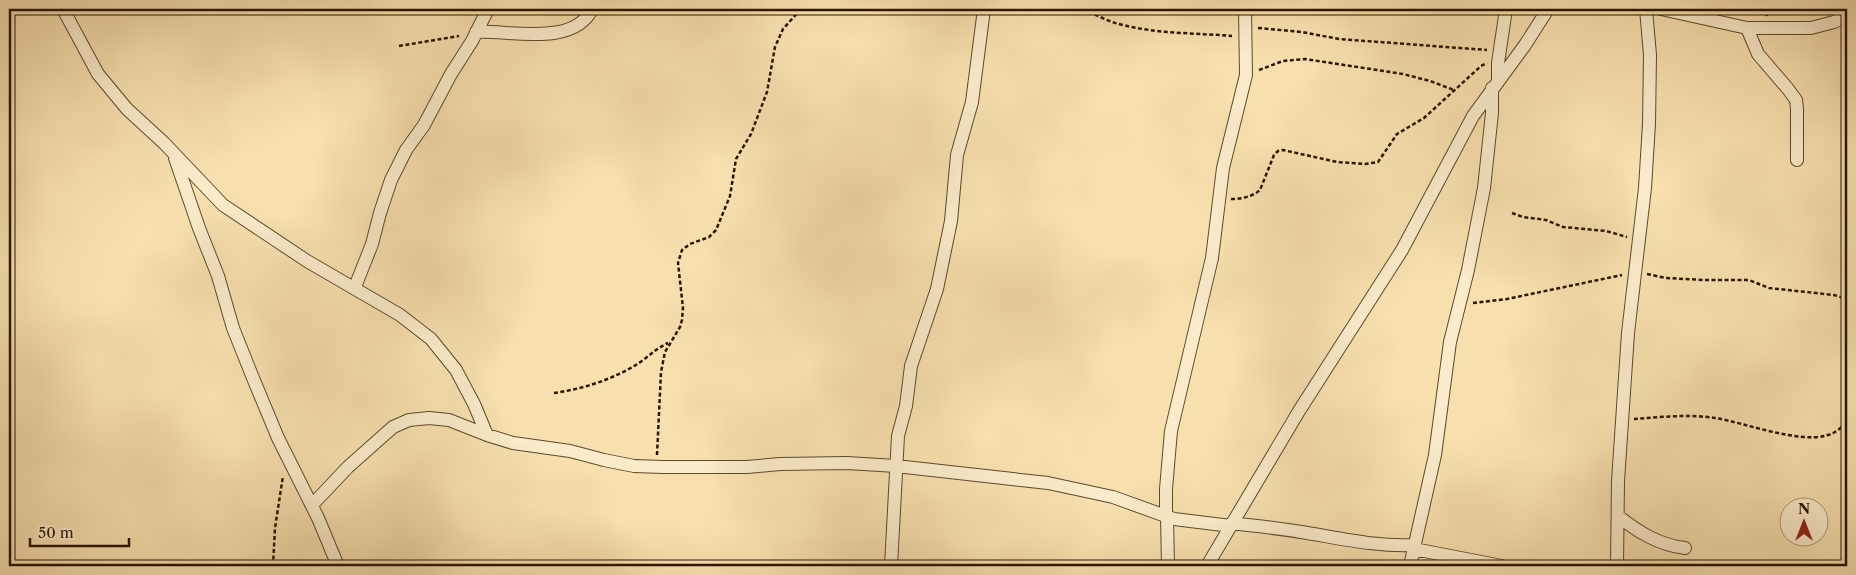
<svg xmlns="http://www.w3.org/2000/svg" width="1856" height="575" viewBox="0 0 1856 575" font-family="'Libre Caslon Text',serif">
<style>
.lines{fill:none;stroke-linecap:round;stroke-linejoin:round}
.street-casing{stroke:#5c482d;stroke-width:14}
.path{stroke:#281502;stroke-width:2.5;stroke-dasharray:4 2.5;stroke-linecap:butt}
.street{stroke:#faebca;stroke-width:12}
</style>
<rect width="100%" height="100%" fill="#f7e0ae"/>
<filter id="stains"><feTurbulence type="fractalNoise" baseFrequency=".004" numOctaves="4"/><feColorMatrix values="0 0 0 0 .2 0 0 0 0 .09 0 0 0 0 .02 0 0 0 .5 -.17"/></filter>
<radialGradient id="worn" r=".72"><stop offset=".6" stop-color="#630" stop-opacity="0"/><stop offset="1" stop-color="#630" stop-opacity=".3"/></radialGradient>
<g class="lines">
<defs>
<path id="street" d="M 63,9 L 98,74 L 127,109 L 164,143 L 223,205 L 307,261 L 400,315 L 431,339 L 456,370 L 474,404 L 487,435
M 1661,9 L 1747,28 L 1811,28 L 1834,22 L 1847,16
M 1747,28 L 1758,54 L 1788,89 L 1796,100 L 1797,109 L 1797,160
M 476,32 C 510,30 574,47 592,9
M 1498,80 L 1498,63 L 1506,9
M 175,158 L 199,228 L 218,276 L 233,328 L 253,378 L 278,438 L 318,518 L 338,566
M 355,287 L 372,244 L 380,213 L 391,180 L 406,150 L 424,125 L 451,74 L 472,41 L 488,9
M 312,505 L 348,467 L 393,427 L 409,420 L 429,418 L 449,420 L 487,435 L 513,443 L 570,451 L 604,460 L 634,466 L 663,467 L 747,467 L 780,464 L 847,463 L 896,466 L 1048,483 L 1113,497 L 1174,519 L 1231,526
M 1166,515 L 1166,489 L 1171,431 L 1212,258 L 1223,168 L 1246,75 L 1245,9
M 1167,516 L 1168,566
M 1618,516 C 1638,532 1659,545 1685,548
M 1232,523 C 1255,526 1278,528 1301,532 C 1339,538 1376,547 1415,545
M 1414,549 L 1502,566
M 891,566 L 898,436 L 906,406 L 911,366 L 937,289 L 951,221 L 957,155 L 972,102 L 984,9
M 1207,566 L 1299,411 L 1402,250 L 1473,116 L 1525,45 L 1548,9
M 1410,566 L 1435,455 L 1450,342 L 1468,270 L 1484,188 L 1492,113 L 1492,88
M 1617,566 L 1618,481 L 1628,333 L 1645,188 L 1649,124 L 1650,55 L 1646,9"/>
</defs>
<use href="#street" class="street-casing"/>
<path class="path" d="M 1083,9 C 1096,15 1109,22 1123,25 C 1159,34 1196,33 1232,36
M 1766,16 L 1770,9
M 1258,28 L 1302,32 L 1339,39 L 1487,50
M 399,46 L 459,36
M 1259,70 L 1283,61 L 1305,59 L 1403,74 L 1430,81 L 1454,90
M 1231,199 C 1241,199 1252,197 1260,190 L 1274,155 L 1278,151 L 1283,150 L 1337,162 L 1365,164 L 1378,162 L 1397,134 L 1424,118 L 1481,66 L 1487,63
M 1512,213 L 1523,217 L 1546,220 L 1563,227 L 1606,231 L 1627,237
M 1647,274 L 1666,278 L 1704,280 L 1749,280 L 1769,288 L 1834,295 L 1847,299
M 1473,303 L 1507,299 L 1622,275
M 554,393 C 583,389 614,379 639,363 C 649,356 657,348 668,343
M 1634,419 C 1660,417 1689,414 1715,418 C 1746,423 1799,444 1828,435 C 1836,433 1842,427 1847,422
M 657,455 L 661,372 L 665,352 L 680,327 L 682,320 L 683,308 L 678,263 L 682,250 L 690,244 L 709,237 L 716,230 L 730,196 L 736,159 L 751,134 L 767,92 L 775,47 L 783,29 L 801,9
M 273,566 L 275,528 L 283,476"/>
<use href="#street" class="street"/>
</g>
<rect width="1856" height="575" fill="none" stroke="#f7e0ae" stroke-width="30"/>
<rect x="10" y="10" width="1836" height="555" fill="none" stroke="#281502" stroke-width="2.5"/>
<rect x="15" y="15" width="1826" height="545" fill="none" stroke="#281502"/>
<g transform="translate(1804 522)"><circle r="24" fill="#faebca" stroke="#a6957a"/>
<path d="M0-4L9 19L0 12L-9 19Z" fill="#8f2418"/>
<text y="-8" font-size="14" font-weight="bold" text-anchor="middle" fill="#281502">N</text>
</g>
<path d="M30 538v8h99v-8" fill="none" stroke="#281502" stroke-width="2.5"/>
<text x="38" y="538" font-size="15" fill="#281502" stroke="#faebca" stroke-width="4" paint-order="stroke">50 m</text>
<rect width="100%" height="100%" filter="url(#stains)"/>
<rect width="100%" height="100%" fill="url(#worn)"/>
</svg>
